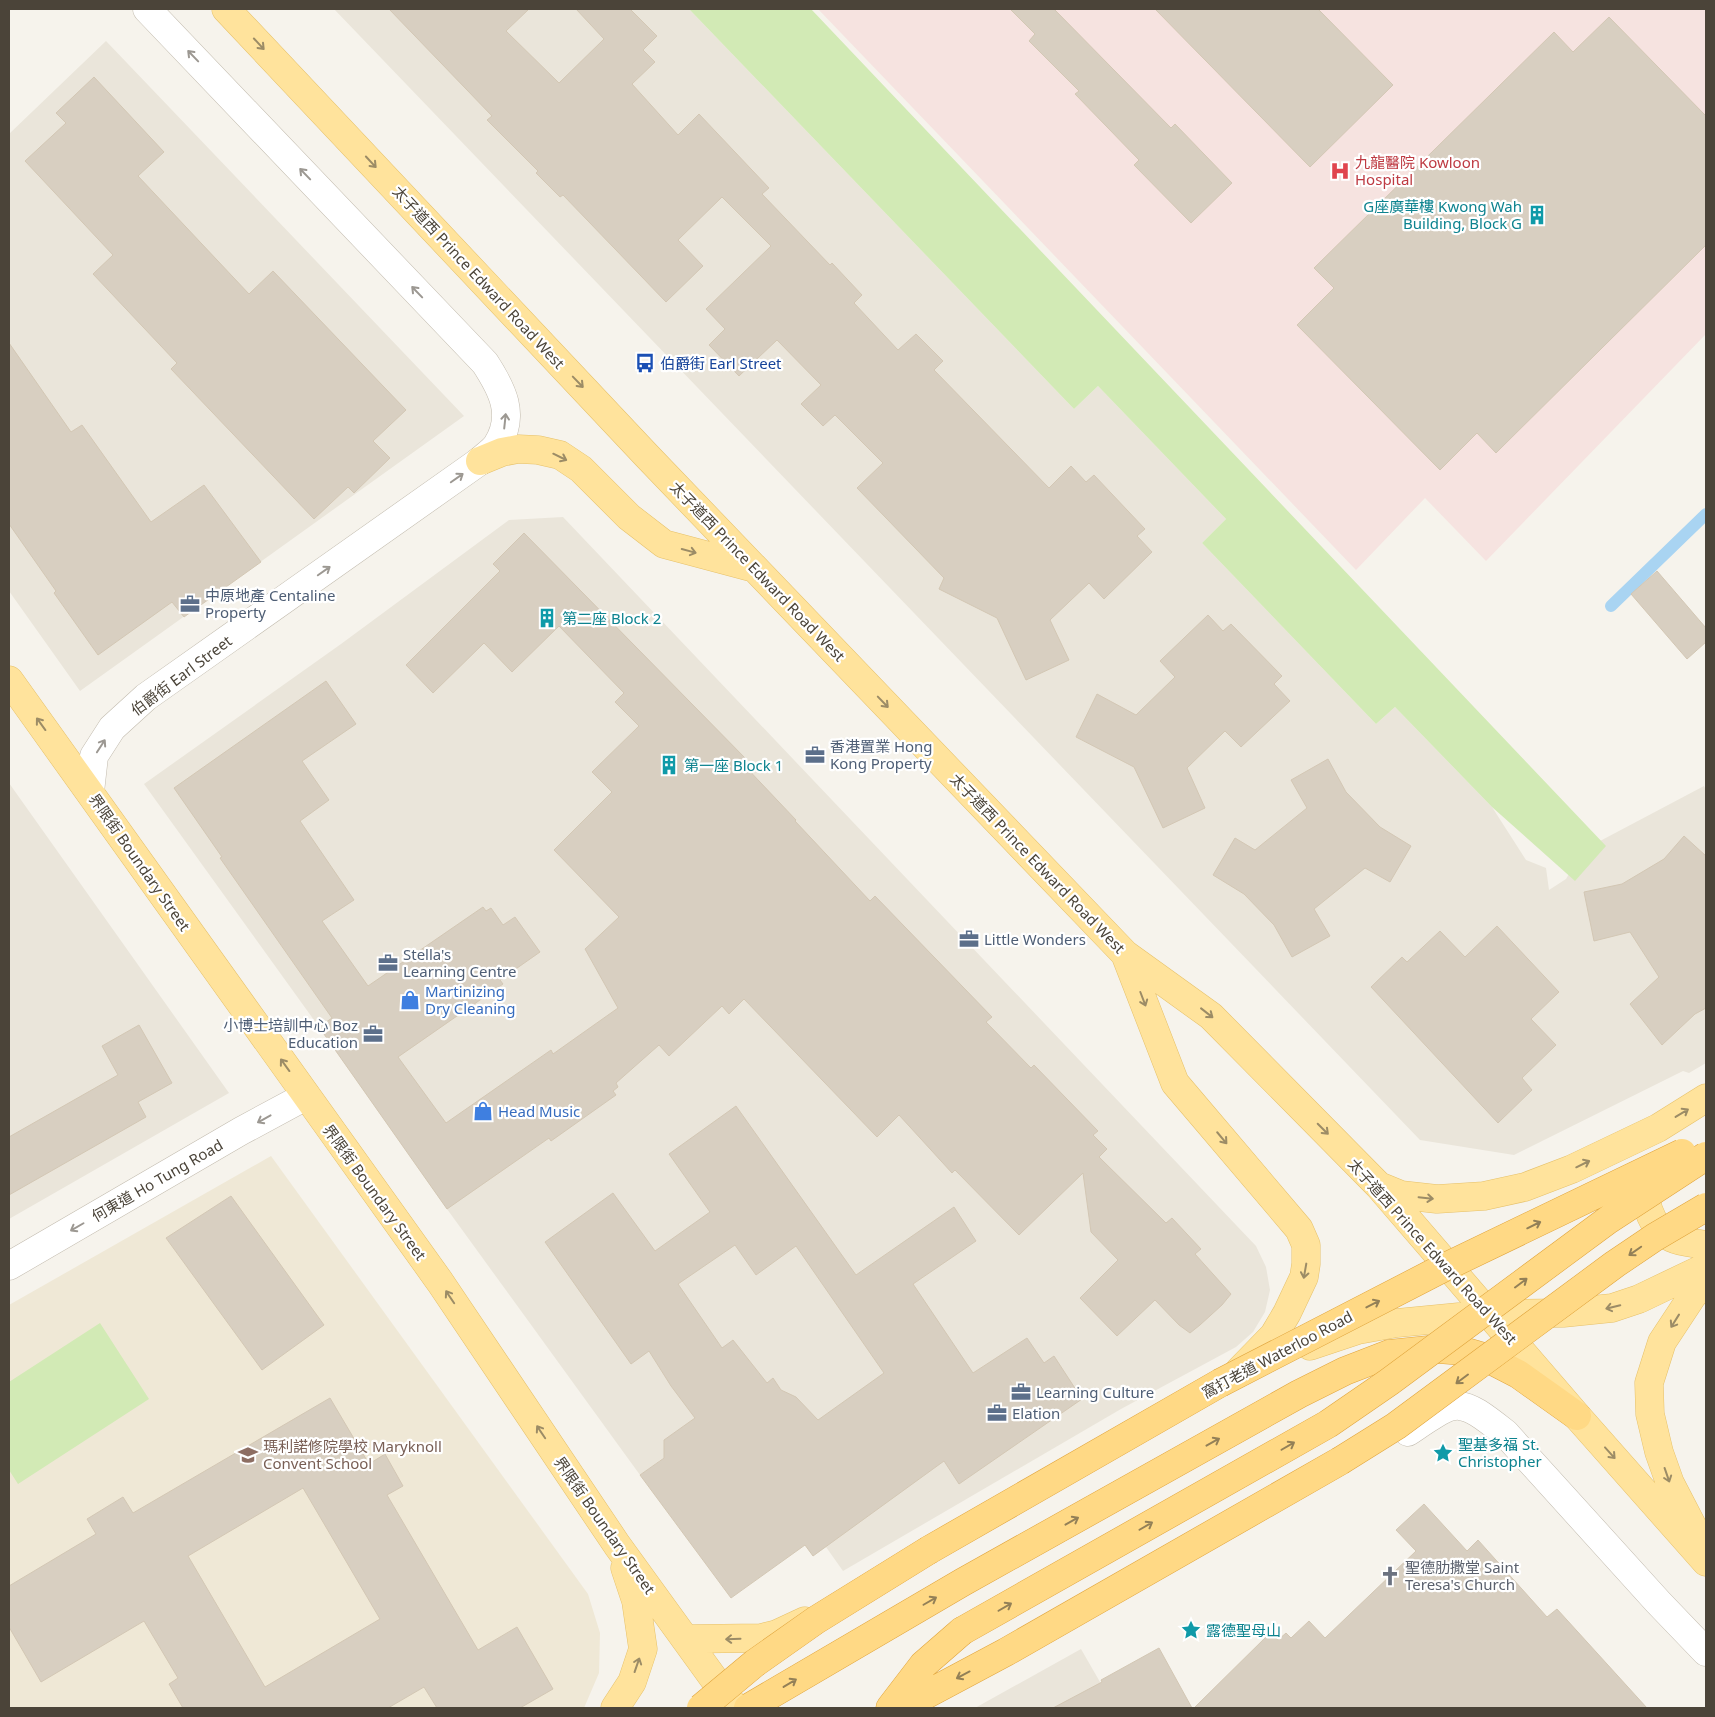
<svg xmlns="http://www.w3.org/2000/svg" width="1715" height="1717" viewBox="0 0 1715 1717" font-family="'Noto Sans','Noto Sans TC',sans-serif">
<style>
.residential{fill:#eae5da}
.education{fill:#efe8d6}
.medical{fill:#f6e3e0}
.green{fill:#d2eab5}
.lines{fill:none;stroke-linecap:round;stroke-linejoin:round}
.stream{stroke:#a9d4f2;stroke-width:12}
.building{fill:#d8cfc1;stroke:#d3c7b4;fill-rule:evenodd}
.minor-casing{stroke:#c2bbae;stroke-width:29}
.tertiary-casing{stroke:#c2bbae;stroke-width:29}
.primary-casing{stroke:#e6c16a;stroke-width:29}
.trunk-casing{stroke:#e0a43c;stroke-width:29}
.minor{stroke:#fff;stroke-width:28}
.tertiary{stroke:#fff;stroke-width:28}
.primary{stroke:#ffe39c;stroke-width:28}
.trunk{stroke:#ffd985;stroke-width:28}
.trunk-bridge-casing{stroke:#e0a43c;stroke-width:29;stroke-linecap:butt}
.trunk-bridge{stroke:#ffd985;stroke-width:28}
.oneway{stroke:#9c8c66}
.oneway2{stroke:#9c9892}
.oneway3{stroke:#938057}
.labels{text-anchor:middle;dominant-baseline:central;stroke-width:4.5;stroke-linejoin:round;paint-order:stroke}
.health-label{font-size:15px;fill:#be3a42;stroke:#fff;text-anchor:start}
.culture-label{font-size:15px;fill:#0d838f;stroke:#fff;text-anchor:start}
.street-label{font-size:15px;fill:#4b4439;stroke:#fff}
.transit-label{font-size:15px;fill:#164399;stroke:#fff;text-anchor:start}
.service-label{font-size:15px;fill:#4e5e75;stroke:#fff;text-anchor:start}
.shop-label{font-size:15px;fill:#366cbe;stroke:#fff;text-anchor:start}
.education-label{font-size:15px;fill:#785e54;stroke:#fff;text-anchor:start}
.worship-label{font-size:15px;fill:#5b616d;stroke:#fff;text-anchor:start}
</style>
<rect width="100%" height="100%" fill="#f6f3ec"/>
<path class="residential" d="M 334,9 L 689,9 L 1074,409 L 1098,386 L 1226,519 L 1202,543 L 1376,724 L 1395,707 L 1492,807 L 1526,860 L 1546,868 L 1549,890 L 1566,879 L 1583,850 L 1704,786 L 1706,790 L 1706,1063 L 1689,1073 L 1683,1071 L 1514,1155 L 1420,1140 Z
M 106,41 L 464,416 L 80,691 L 9,591 L 9,134 Z
M 563,517 L 1256,1246 L 1266,1267 L 1270,1290 L 1265,1312 L 1253,1332 L 1236,1347 L 1121,1409 L 843,1571 L 826,1547 L 813,1556 L 805,1545 L 667,1455 L 640,1475 L 447,1209 L 319,1027 L 144,784 L 341,644 L 509,520 Z
M 9,783 L 229,1093 L 9,1219 Z
M 1081,1649 L 1115,1708 L 975,1708 Z"/>
<path class="education" d="M 271,1156 L 588,1594 L 600,1633 L 599,1673 L 584,1708 L 9,1708 L 9,1305 Z"/>
<path class="medical" d="M 818,9 L 1706,9 L 1706,334 L 1486,561 L 1425,498 L 1356,570 Z"/>
<path class="green" d="M 689,9 L 811,9 L 1606,846 L 1575,881 L 1492,807 L 1395,707 L 1376,724 L 1202,543 L 1226,519 L 1098,386 L 1074,409 Z
M 100,1323 L 149,1399 L 18,1484 L 9,1470 L 9,1382 Z"/>
<g class="lines">
<path class="stream" d="M 1611,606 L 1706,514"/>
</g>
<path class="building" d="M 389,9 L 529,9 L 506,31 L 559,83 L 604,39 L 576,9 L 630,9 L 657,36 L 643,50 L 655,62 L 632,84 L 678,135 L 699,114 L 769,188 L 762,194 L 830,265 L 832,263 L 862,295 L 854,303 L 898,350 L 916,334 L 943,361 L 934,370 L 1049,488 L 1071,466 L 1086,482 L 1094,475 L 1145,529 L 1137,536 L 1152,552 L 1104,599 L 1089,583 L 1050,620 L 1069,660 L 1026,680 L 997,618 L 939,589 L 944,578 L 857,488 L 883,463 L 835,415 L 823,426 L 801,404 L 821,385 L 777,340 L 739,376 L 709,345 L 725,329 L 706,309 L 771,246 L 722,197 L 678,240 L 703,266 L 666,302 L 563,195 L 560,197 L 536,173 L 538,171 L 487,120 L 492,116 Z
M 1010,9 L 1054,9 L 1171,128 L 1175,124 L 1232,183 L 1191,223 L 1134,165 L 1139,160 L 1075,94 L 1079,91 L 1029,41 L 1035,34 Z
M 1155,9 L 1318,9 L 1393,85 L 1310,167 Z
M 1609,17 L 1706,116 L 1706,245 L 1496,453 L 1477,433 L 1440,470 L 1297,325 L 1334,288 L 1314,268 L 1554,32 L 1573,52 Z
M 94,77 L 164,152 L 138,176 L 249,294 L 273,271 L 406,410 L 373,441 L 390,458 L 354,493 L 348,487 L 314,519 L 171,369 L 177,363 L 93,274 L 113,255 L 25,161 L 66,123 L 56,113 Z
M 9,343 L 71,432 L 82,425 L 151,522 L 204,485 L 261,562 L 184,617 L 172,602 L 98,655 L 54,593 L 56,591 L 9,524 Z
M 524,533 L 746,759 L 742,763 L 796,820 L 795,821 L 870,901 L 875,896 L 992,1017 L 986,1022 L 1031,1068 L 1034,1065 L 1098,1131 L 1093,1135 L 1107,1149 L 1099,1157 L 1166,1223 L 1172,1218 L 1201,1249 L 1195,1254 L 1231,1294 L 1222,1305 L 1200,1325 L 1190,1333 L 1179,1325 L 1155,1300 L 1117,1336 L 1080,1298 L 1118,1260 L 1091,1232 L 1083,1173 L 1019,1235 L 955,1170 L 952,1173 L 899,1115 L 877,1137 L 744,999 L 729,1014 L 722,1006 L 669,1056 L 659,1045 L 616,1083 L 618,1087 L 613,1091 L 616,1095 L 551,1141 L 549,1138 L 447,1209 L 319,1027 L 332,1018 L 220,858 L 222,857 L 174,788 L 326,681 L 356,724 L 302,761 L 329,800 L 300,821 L 354,900 L 322,921 L 368,986 L 483,907 L 486,911 L 491,908 L 503,925 L 515,917 L 540,952 L 500,980 L 503,984 L 398,1057 L 446,1123 L 551,1050 L 553,1054 L 618,1008 L 585,949 L 619,917 L 554,850 L 612,792 L 592,772 L 639,726 L 615,702 L 624,693 L 559,626 L 512,672 L 484,643 L 433,693 L 406,665 L 500,571 L 493,564 Z
M 1657,571 L 1706,628 L 1706,642 L 1687,659 L 1631,594 Z
M 1208,615 L 1223,631 L 1231,624 L 1282,676 L 1274,684 L 1290,701 L 1241,747 L 1225,731 L 1187,768 L 1205,808 L 1163,828 L 1134,767 L 1076,737 L 1097,694 L 1136,715 L 1175,677 L 1160,661 Z
M 1328,759 L 1346,792 L 1380,827 L 1411,846 L 1390,882 L 1365,868 L 1314,909 L 1330,936 L 1292,957 L 1274,925 L 1244,894 L 1213,875 L 1235,838 L 1255,850 L 1307,808 L 1291,780 Z
M 1684,836 L 1706,856 L 1706,1008 L 1695,1014 L 1662,1045 L 1630,1004 L 1659,977 L 1630,932 L 1594,941 L 1584,892 L 1622,884 L 1664,859 Z
M 1497,926 L 1559,992 L 1531,1019 L 1556,1045 L 1522,1078 L 1532,1090 L 1498,1123 L 1371,987 L 1402,957 L 1407,962 L 1440,931 L 1465,957 Z
M 139,1025 L 172,1083 L 138,1102 L 146,1117 L 9,1195 L 9,1137 L 118,1075 L 102,1046 Z
M 736,1106 L 856,1275 L 954,1207 L 976,1241 L 913,1284 L 973,1373 L 1027,1338 L 1044,1363 L 1054,1356 L 1082,1399 L 959,1484 L 944,1461 L 813,1556 L 805,1545 L 731,1598 L 640,1475 L 664,1458 L 664,1440 L 695,1418 L 671,1386 L 649,1351 L 631,1364 L 545,1242 L 613,1193 L 655,1251 L 710,1212 L 669,1154 ZM 735,1245 L 756,1275 L 796,1246 L 884,1373 L 818,1420 L 796,1397 L 781,1390 L 773,1378 L 767,1383 L 733,1340 L 722,1348 L 678,1284 Z
M 231,1196 L 324,1325 L 262,1370 L 166,1238 Z
M 330,1398 L 369,1464 L 385,1454 L 403,1486 L 387,1495 L 478,1650 L 517,1627 L 553,1689 L 520,1708 L 437,1708 L 424,1687 L 388,1708 L 183,1708 L 169,1684 L 178,1678 L 144,1621 L 41,1682 L 9,1627 L 9,1586 L 96,1534 L 87,1519 L 123,1497 L 133,1513 ZM 303,1488 L 380,1619 L 265,1687 L 188,1556 Z
M 1424,1504 L 1467,1551 L 1478,1540 L 1547,1617 L 1557,1609 L 1647,1708 L 1194,1708 L 1270,1633 L 1278,1640 L 1286,1633 L 1291,1638 L 1309,1621 L 1325,1638 L 1416,1551 L 1396,1530 Z
M 1159,1648 L 1192,1708 L 1053,1708 L 1102,1682 L 1101,1680 Z"/>
<g class="lines">
<defs>
<path id="minor" d="M 147,9 L 485,363 C 502,389 516,415 497,445 C 493,451 485,456 480,461
M 9,1266 L 241,1131 L 306,1096
M 1408,1432 C 1457,1399 1457,1395 1505,1433 L 1658,1602 L 1706,1652"/>
<path id="tertiary" d="M 90,792 L 94,756 L 112,728 L 146,697 L 480,461"/>
<path id="primary" d="M 226,9 L 647,456 L 1125,954 L 1211,1016 L 1379,1186 L 1577,1416 L 1706,1562
M 480,461 L 502,452 L 518,449 L 538,450 L 560,455 L 581,469 L 629,517 L 664,544 L 754,568
M 9,680 L 440,1282 L 617,1545 L 735,1708
M 1125,954 L 1175,1083 L 1299,1229 L 1306,1245 L 1306,1264 L 1304,1277 L 1287,1313 L 1274,1335 L 1239,1371
M 1642,1174 C 1644,1196 1648,1228 1672,1238 C 1682,1243 1696,1243 1706,1245
M 1379,1186 L 1401,1195 L 1437,1199 L 1484,1196 L 1525,1187 L 1572,1169 L 1658,1128 L 1706,1098
M 1310,1346 L 1358,1330 L 1397,1323 L 1490,1314 L 1563,1313 L 1612,1308 L 1639,1299 L 1706,1267
M 1697,1535 L 1670,1483 L 1659,1452 L 1650,1414 L 1649,1383 L 1662,1342 L 1693,1295 L 1706,1283
M 685,1639 L 761,1638 L 777,1634 L 805,1621
M 615,1708 L 632,1682 L 643,1649 L 636,1601 L 625,1568"/>
<path id="trunk" d="M 929,1550 L 1220,1383
M 748,1708 L 963,1582 L 1299,1394 L 1345,1371 L 1389,1354 L 1438,1349 L 1463,1351 L 1487,1358 L 1518,1374 L 1577,1416
M 890,1708 L 923,1665 L 962,1631
M 901,1708 L 1006,1652 L 1340,1461"/>
</defs>
<use href="#minor" class="minor-casing"/>
<use href="#tertiary" class="tertiary-casing"/>
<use href="#primary" class="primary-casing"/>
<use href="#trunk" class="trunk-casing"/>
<use href="#minor" class="minor"/>
<use href="#tertiary" class="tertiary"/>
<use href="#primary" class="primary"/>
<use href="#trunk" class="trunk"/>
<defs>
<path id="trunk-bridge" d="M 1220,1383 L 1443,1268 L 1682,1153
M 1340,1461 L 1396,1426 L 1615,1264 L 1655,1237 L 1706,1207
M 962,1631 L 1328,1424 L 1389,1382 L 1608,1220 L 1706,1156
M 701,1708 L 755,1663 L 816,1620 L 929,1550"/>
</defs>
<use href="#trunk-bridge" class="trunk-bridge-casing"/>
<use href="#trunk-bridge" class="trunk-bridge"/>
</g>
<defs><path id="oneway-shaft" d="M-6 0H5M1.5-3L5.5 0L1.5 3" fill="none" stroke-width="1.6" stroke-linecap="round" stroke-linejoin="round" transform="scale(1.25)"/></defs>
<g class="oneway">
<use href="#oneway-shaft" transform="translate(259 44) rotate(47)"/>
<use href="#oneway-shaft" transform="translate(371 162) rotate(47)"/>
<use href="#oneway-shaft" transform="translate(578 382) rotate(46)"/>
<use href="#oneway-shaft" transform="translate(560 457) rotate(26)"/>
<use href="#oneway-shaft" transform="translate(689 551) rotate(15)"/>
<use href="#oneway-shaft" transform="translate(883 702) rotate(46)"/>
<use href="#oneway-shaft" transform="translate(41 724) rotate(-126)"/>
<use href="#oneway-shaft" transform="translate(1143 999) rotate(69)"/>
<use href="#oneway-shaft" transform="translate(1207 1013) rotate(38)"/>
<use href="#oneway-shaft" transform="translate(285 1065) rotate(-126)"/>
<use href="#oneway-shaft" transform="translate(1682 1113) rotate(-31)"/>
<use href="#oneway-shaft" transform="translate(1323 1129) rotate(45)"/>
<use href="#oneway-shaft" transform="translate(1222 1138) rotate(50)"/>
<use href="#oneway-shaft" transform="translate(1583 1164) rotate(-26)"/>
<use href="#oneway-shaft" transform="translate(1426 1198) rotate(6)"/>
<use href="#oneway-shaft" transform="translate(1305 1271) rotate(100)"/>
<use href="#oneway-shaft" transform="translate(450 1297) rotate(-124)"/>
<use href="#oneway-shaft" transform="translate(1613 1307) rotate(166)"/>
<use href="#oneway-shaft" transform="translate(1675 1321) rotate(122)"/>
<use href="#oneway-shaft" transform="translate(541 1432) rotate(-124)"/>
<use href="#oneway-shaft" transform="translate(1610 1453) rotate(48)"/>
<use href="#oneway-shaft" transform="translate(1667 1475) rotate(71)"/>
<use href="#oneway-shaft" transform="translate(733 1639) rotate(178)"/>
<use href="#oneway-shaft" transform="translate(637 1665) rotate(-71)"/>
</g>
<g class="oneway2">
<use href="#oneway-shaft" transform="translate(193 56) rotate(-134)"/>
<use href="#oneway-shaft" transform="translate(305 174) rotate(-134)"/>
<use href="#oneway-shaft" transform="translate(417 292) rotate(-134)"/>
<use href="#oneway-shaft" transform="translate(505 421) rotate(-84)"/>
<use href="#oneway-shaft" transform="translate(457 478) rotate(-35)"/>
<use href="#oneway-shaft" transform="translate(324 571) rotate(-35)"/>
<use href="#oneway-shaft" transform="translate(101 746) rotate(-57)"/>
<use href="#oneway-shaft" transform="translate(264 1119) rotate(151)"/>
<use href="#oneway-shaft" transform="translate(77 1227) rotate(150)"/>
</g>
<g class="oneway3">
<use href="#oneway-shaft" transform="translate(1534 1225) rotate(-26)"/>
<use href="#oneway-shaft" transform="translate(1635 1251) rotate(145)"/>
<use href="#oneway-shaft" transform="translate(1521 1283) rotate(-37)"/>
<use href="#oneway-shaft" transform="translate(1373 1304) rotate(-27)"/>
<use href="#oneway-shaft" transform="translate(1462 1379) rotate(143)"/>
<use href="#oneway-shaft" transform="translate(1213 1442) rotate(-29)"/>
<use href="#oneway-shaft" transform="translate(1288 1446) rotate(-30)"/>
<use href="#oneway-shaft" transform="translate(1072 1521) rotate(-29)"/>
<use href="#oneway-shaft" transform="translate(1146 1526) rotate(-30)"/>
<use href="#oneway-shaft" transform="translate(930 1601) rotate(-30)"/>
<use href="#oneway-shaft" transform="translate(1005 1607) rotate(-30)"/>
<use href="#oneway-shaft" transform="translate(963 1675) rotate(152)"/>
<use href="#oneway-shaft" transform="translate(790 1683) rotate(-31)"/>
</g>
<defs>
<symbol id="hospital-bare" viewBox="-9 -9 18 18"><path d="M-5-5h3v3.5h4V-5h3V5h-3V1.5h-4V5h-3Z" fill="#e0444e" stroke="#fff" stroke-width="2.5" paint-order="stroke"/></symbol>
<symbol id="building-bare" viewBox="-9 -9 18 18"><path d="M-4-6H4V6H1V3H-1V6H-4ZM-2.5-4.3h1.7v1.8h-1.7ZM.8-4.3h1.7v1.8H.8ZM-2.5-1h1.7V.8h-1.7ZM.8-1h1.7V.8H.8Z" fill="#0f9aa8" stroke="#fff" stroke-width="2.5" paint-order="stroke"/></symbol>
<symbol id="bus-bare" viewBox="-9 -9 18 18"><path d="M-5-6H5V4H4V6H2V4H-2V6H-4V4H-5ZM-3.5-4V0h7V-4ZM-3.5 1.2v1.5H-2V1.2ZM2 1.2v1.5H3.5V1.2Z" fill="#1a4fb4" stroke="#fff" stroke-width="2.5" paint-order="stroke"/></symbol>
<symbol id="office-bare" viewBox="-9 -9 18 18"><path d="M-6-3h4V-5.5h4V-3h4V5H-6ZM-1-4.5V-3h2v-1.5ZM-6 0V1H6V0Z" fill="#5c6f8a" stroke="#fff" stroke-width="2.5" paint-order="stroke"/></symbol>
<symbol id="shop-bare" viewBox="-9 -9 18 18"><path d="M-5-2.5h2.3a2.7 3.5 0 0 1 5.4 0H5L5.5 6h-11ZM-1.5-2.5h3a1.5 2.3 0 0 0-3 0Z" fill="#3f7fe0" stroke="#fff" stroke-width="2.5" paint-order="stroke"/></symbol>
<symbol id="sight-bare" viewBox="-9 -9 18 18"><path d="M0-6L1.8-2.2L6-1.7L2.9 1.2L3.7 5.4L0 3.3L-3.7 5.4L-2.9 1.2L-6-1.7L-1.8-2.2Z" fill="#0f9aa8" stroke="#fff" stroke-width="2.5" paint-order="stroke"/></symbol>
<symbol id="school-bare" viewBox="-9 -9 18 18"><path d="M0-5L7-2L0 1L-7-2ZM-4 1L0 2.5L4 1V4Q0 6-4 4Z" fill="#8d6e63" stroke="#fff" stroke-width="2.5" paint-order="stroke"/></symbol>
<symbol id="church-bare" viewBox="-9 -9 18 18"><path d="M-1.2-6h2.4v3.5h3.3v2.4h-3.3V6h-2.4V-.1h-3.3v-2.4h3.3Z" fill="#6b7280" stroke="#fff" stroke-width="2.5" paint-order="stroke"/></symbol>
</defs>
<g fill-rule="evenodd">
<use href="#hospital-bare" x="1326" y="157" width="28" height="28"/>
<use href="#building-bare" x="1523" y="201" width="28" height="28"/>
<use href="#bus-bare" x="631" y="349" width="28" height="28"/>
<use href="#office-bare" x="176" y="590" width="28" height="28"/>
<use href="#building-bare" x="533" y="604" width="28" height="28"/>
<use href="#office-bare" x="801" y="741" width="28" height="28"/>
<use href="#building-bare" x="655" y="751" width="28" height="28"/>
<use href="#office-bare" x="955" y="925" width="28" height="28"/>
<use href="#office-bare" x="374" y="949" width="28" height="28"/>
<use href="#shop-bare" x="396" y="986" width="28" height="28"/>
<use href="#office-bare" x="359" y="1020" width="28" height="28"/>
<use href="#shop-bare" x="469" y="1097" width="28" height="28"/>
<use href="#office-bare" x="1007" y="1378" width="28" height="28"/>
<use href="#office-bare" x="983" y="1399" width="28" height="28"/>
<use href="#sight-bare" x="1429" y="1439" width="28" height="28"/>
<use href="#school-bare" x="234" y="1441" width="28" height="28"/>
<use href="#church-bare" x="1376" y="1562" width="28" height="28"/>
<use href="#sight-bare" x="1177" y="1616" width="28" height="28"/>
</g>
<g class="labels">
<g class="health-label">
<text x="1355" y="162">九龍醫院 Kowloon<tspan x="1355" dy="17">Hospital</tspan></text>
</g>
<g class="culture-label">
<text x="1522" y="206" text-anchor="end">G座廣華樓 Kwong Wah<tspan x="1522" dy="17">Building, Block G</tspan></text>
<text x="562" y="618">第二座 Block 2</text>
<text x="684" y="765">第一座 Block 1</text>
<text x="1458" y="1444">聖基多福 St.<tspan x="1458" dy="17">Christopher</tspan></text>
<text x="1206" y="1630">露德聖母山</text>
</g>
<g class="street-label">
<text transform="translate(479 277) rotate(47)">太子道西 Prince Edward Road West</text>
<text transform="translate(758 571) rotate(46)">太子道西 Prince Edward Road West</text>
<text transform="translate(181 675) rotate(-37)">伯爵街 Earl Street</text>
<text transform="translate(140 862) rotate(55)">界限街 Boundary Street</text>
<text transform="translate(1038 863) rotate(46)">太子道西 Prince Edward Road West</text>
<text transform="translate(157 1180) rotate(-30)">何東道 Ho Tung Road</text>
<text transform="translate(375 1192) rotate(54)">界限街 Boundary Street</text>
<text transform="translate(1433 1251) rotate(48)">太子道西 Prince Edward Road West</text>
<text transform="translate(1277 1354) rotate(-28)">窩打老道 Waterloo Road</text>
<text transform="translate(605 1525) rotate(55)">界限街 Boundary Street</text>
</g>
<g class="transit-label">
<text x="660" y="363">伯爵街 Earl Street</text>
</g>
<g class="service-label">
<text x="205" y="595">中原地產 Centaline<tspan x="205" dy="17">Property</tspan></text>
<text x="830" y="746">香港置業 Hong<tspan x="830" dy="17">Kong Property</tspan></text>
<text x="984" y="939">Little Wonders</text>
<text x="403" y="954">Stella's<tspan x="403" dy="17">Learning Centre</tspan></text>
<text x="358" y="1025" text-anchor="end">小博士培訓中心 Boz<tspan x="358" dy="17">Education</tspan></text>
<text x="1036" y="1392">Learning Culture</text>
<text x="1012" y="1413">Elation</text>
</g>
<g class="shop-label">
<text x="425" y="991">Martinizing<tspan x="425" dy="17">Dry Cleaning</tspan></text>
<text x="498" y="1111">Head Music</text>
</g>
<g class="education-label">
<text x="263" y="1446">瑪利諾修院學校 Maryknoll<tspan x="263" dy="17">Convent School</tspan></text>
</g>
<g class="worship-label">
<text x="1405" y="1567">聖德肋撒堂 Saint<tspan x="1405" dy="17">Teresa's Church</tspan></text>
</g>
</g>
<rect width="1715" height="1717" fill="none" stroke="#4b4439" stroke-width="20"/>
</svg>
